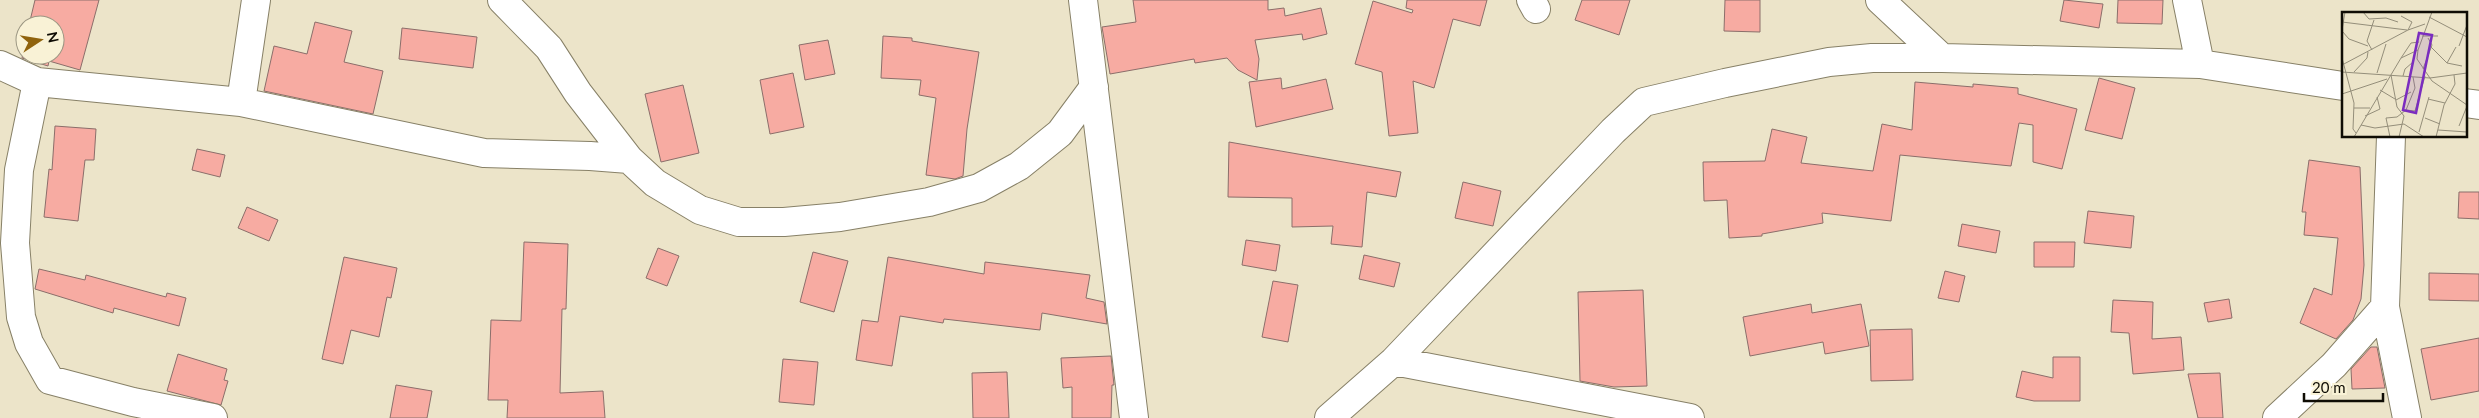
<svg xmlns="http://www.w3.org/2000/svg" width="2479" height="418" viewBox="0 0 2479 418" font-family="Lato,sans-serif">
<style>
.building{fill:#f7aba2;stroke:#8b6e6a}
.lines{fill:none;stroke-linecap:round;stroke-linejoin:round}
.minor-casing{stroke:#878067;stroke-width:30}
.minor{stroke:#fff;stroke-width:28}
.inset-road{fill:none;stroke:#948e7a;stroke-width:1}
.view{fill:#7b2cbf;fill-opacity:0.15;stroke:#7b2cbf;stroke-width:2.5}
.inset-edge{fill:none;stroke:#0f0c04;stroke-width:2.5}
</style>
<rect width="100%" height="100%" fill="#ece4c9"/>
<path class="building" d="M 35,0 L 99,0 L 80,70 L 49,61 L 48,66 L 22,58 L 25,43 L 25,55 L 55,55 L 55,25 L 29,25 Z
M 1133,0 L 1268,0 L 1268,10 L 1284,8 L 1285,16 L 1321,8 L 1327,34 L 1303,40 L 1302,34 L 1255,40 L 1259,59 L 1257,80 L 1238,70 L 1227,58 L 1195,63 L 1194,59 L 1110,74 L 1102,27 L 1136,22 Z
M 1407,0 L 1487,0 L 1480,26 L 1453,19 L 1434,88 L 1413,81 L 1418,133 L 1389,136 L 1382,72 L 1355,64 L 1373,1 L 1412,13 L 1413,10 L 1406,8 Z
M 1582,0 L 1630,0 L 1619,35 L 1575,20 Z
M 1725,0 L 1760,0 L 1760,32 L 1724,31 Z
M 2064,0 L 2103,4 L 2099,28 L 2060,21 Z
M 2118,0 L 2163,0 L 2162,24 L 2117,23 Z
M 315,22 L 352,31 L 344,62 L 383,71 L 373,114 L 264,91 L 274,46 L 307,54 Z
M 402,28 L 477,37 L 473,68 L 399,59 Z
M 883,36 L 912,38 L 912,41 L 979,52 L 967,129 L 963,176 L 955,179 L 926,175 L 936,98 L 919,95 L 921,80 L 881,78 Z
M 828,40 L 835,74 L 805,80 L 799,45 Z
M 793,73 L 804,127 L 770,134 L 760,80 Z
M 1281,78 L 1282,89 L 1326,79 L 1333,109 L 1256,127 L 1249,82 Z
M 2099,78 L 2135,88 L 2122,139 L 2085,130 Z
M 1915,82 L 1973,87 L 1973,84 L 2018,88 L 2018,94 L 2077,109 L 2062,169 L 2033,162 L 2033,125 L 2019,123 L 2011,166 L 1900,155 L 1891,221 L 1822,213 L 1823,223 L 1762,234 L 1762,236 L 1729,238 L 1727,200 L 1704,201 L 1703,162 L 1765,161 L 1772,129 L 1807,137 L 1801,163 L 1873,171 L 1882,124 L 1912,130 Z
M 683,85 L 699,153 L 661,162 L 645,94 Z
M 55,126 L 96,129 L 94,160 L 85,160 L 78,221 L 44,217 L 49,169 L 52,170 Z
M 1229,142 L 1401,172 L 1396,197 L 1367,192 L 1362,247 L 1331,244 L 1333,226 L 1292,227 L 1292,198 L 1228,197 Z
M 197,149 L 225,155 L 220,177 L 192,170 Z
M 2309,160 L 2360,167 L 2364,265 L 2361,299 L 2353,320 L 2336,339 L 2300,323 L 2314,288 L 2332,295 L 2338,238 L 2304,235 L 2306,212 L 2302,212 Z
M 1463,182 L 1501,191 L 1493,226 L 1455,218 Z
M 2459,192 L 2479,192 L 2479,219 L 2458,218 Z
M 247,207 L 278,220 L 269,241 L 238,228 Z
M 2088,211 L 2134,216 L 2131,248 L 2084,243 Z
M 1962,224 L 2000,231 L 1996,253 L 1958,246 Z
M 1246,240 L 1280,245 L 1276,271 L 1242,265 Z
M 524,242 L 568,244 L 566,309 L 562,309 L 560,393 L 603,391 L 605,418 L 507,418 L 508,400 L 488,400 L 491,320 L 521,321 Z
M 2034,242 L 2075,242 L 2074,267 L 2034,267 Z
M 658,248 L 679,256 L 667,286 L 646,278 Z
M 813,252 L 848,261 L 834,312 L 800,302 Z
M 1364,255 L 1400,263 L 1394,287 L 1359,279 Z
M 344,257 L 397,268 L 391,298 L 387,297 L 379,337 L 351,330 L 343,364 L 322,359 Z
M 888,257 L 984,274 L 985,262 L 1090,275 L 1086,298 L 1104,302 L 1107,324 L 1042,313 L 1040,330 L 944,319 L 943,323 L 900,316 L 892,366 L 856,360 L 862,320 L 878,322 Z
M 39,269 L 85,280 L 86,275 L 166,297 L 167,293 L 186,298 L 179,326 L 114,308 L 113,313 L 35,289 Z
M 1945,271 L 1965,276 L 1959,302 L 1938,298 Z
M 2429,273 L 2479,274 L 2479,301 L 2429,300 Z
M 1273,281 L 1298,285 L 1288,342 L 1262,337 Z
M 1643,290 L 1647,386 L 1614,387 L 1580,381 L 1578,292 Z
M 2229,299 L 2232,318 L 2208,322 L 2204,303 Z
M 2113,300 L 2153,302 L 2152,339 L 2181,337 L 2184,370 L 2133,374 L 2129,333 L 2111,332 Z
M 1811,304 L 1812,313 L 1861,304 L 1869,346 L 1825,354 L 1823,342 L 1750,356 L 1743,317 Z
M 1912,329 L 1913,380 L 1871,381 L 1870,330 Z
M 2479,338 L 2479,391 L 2431,400 L 2421,349 Z
M 2371,347 L 2377,347 L 2385,388 L 2352,389 L 2351,369 Z
M 178,354 L 227,369 L 224,380 L 228,381 L 221,405 L 167,391 Z
M 1111,356 L 1114,385 L 1112,385 L 1111,418 L 1072,418 L 1072,387 L 1063,388 L 1061,358 Z
M 2053,357 L 2080,357 L 2080,401 L 2034,401 L 2016,397 L 2022,371 L 2053,378 Z
M 783,359 L 818,362 L 814,405 L 779,402 Z
M 1007,372 L 1009,418 L 973,418 L 972,373 Z
M 2220,373 L 2223,418 L 2198,418 L 2188,374 Z
M 396,385 L 432,391 L 427,418 L 390,418 Z"/>
<g class="lines">
<defs>
<path id="minor" d="M 502,0 L 549,48 L 578,93 L 629,159 L 655,183 L 700,210 L 739,222 L 784,222 L 840,217 L 929,202 L 979,188 L 1019,166 L 1060,133 L 1094,87
M 1083,0 L 1134,418
M 1531,0 L 1536,9
M 1880,0 L 1942,58 L 2200,64 L 2343,86
M 2187,0 L 2200,64
M 0,65 L 37,82 L 241,102 L 484,153 L 590,156 L 629,159
M 37,82 L 19,170 L 15,243 L 21,317 L 29,343 L 50,380 L 133,402 L 213,418
M 241,102 L 256,0
M 2465,103 L 2479,105
M 2391,136 L 2385,307 L 2407,418
M 1394,361 L 1690,418
M 1329,418 L 1394,361 L 1613,131 L 1644,102 L 1725,83 L 1829,62 L 1872,58 L 1942,58
M 2277,418 L 2334,365 L 2385,307"/>
</defs>
<use href="#minor" class="minor-casing"/>
<use href="#minor" class="minor"/>
</g>
<g transform="translate(2342 12)">
<rect width="125" height="125" fill="#ece4c9"/>
<path class="inset-road" d="M 21,0 L 27,7 L 44,6 L 56,10M 59,4 L 70,10 L 66,18M 87,5 L 125,25M 0,10 L 65,18M 0,18 L 3,0M 0,19 L 7,27 L 26,34M 80,24 L 96,24M 117,34 L 125,13M 89,35 L 105,51 L 120,54M 30,38 L 25,29 L 32,8M 76,38 L 75,47 L 90,69 L 125,93M 0,46 L 12,91 L 11,117 L 14,121M 59,46 L 69,31 L 77,30M 105,51 L 114,35M 0,53 L 66,18 L 83,12M 81,57 L 90,33 L 86,26M 0,60 L 88,66 L 125,61M 12,60 L 25,46 L 26,40M 35,61 L 44,32M 49,63 L 55,95 L 62,104 L 57,125M 61,64 L 63,57 L 71,50M 38,78 L 53,87M 0,82 L 45,67M 86,87 L 103,91M 54,88 L 69,80M 12,96 L 28,96M 64,98 L 73,99 L 83,64M 23,104 L 38,97 L 35,85M 83,106 L 98,112M 19,113 L 33,116 L 62,112 L 82,125M 117,114 L 125,94M 96,118 L 125,120M 77,120 L 87,85M 12,125 L 59,46 L 76,38 L 90,0M 48,125 L 44,106 L 55,105 L 64,98 L 73,76 L 71,65M 94,125 L 102,93 L 113,72 L 112,63"/>
<path class="view" d="M 77,21 L 90,23 L 74,101 L 61,98 Z"/>
<rect width="125" height="125" class="inset-edge"/>
</g>
<g transform="translate(40 40) rotate(78)"><circle r="24" fill="#f9f2d6" stroke="#9b9682"/>
<path d="M0-4L9 19L0 12L-9 19Z" fill="#90630d"/>
<text y="-8" font-size="14" font-weight="bold" text-anchor="middle" fill="#0f0c04">N</text>
</g>
<path d="M2304 393v8h79v-8" fill="none" stroke="#0f0c04" stroke-width="2.5"/>
<text x="2312" y="393" font-size="15" fill="#0f0c04" stroke="#f9f2d6" stroke-width="4" paint-order="stroke">20 m</text>
</svg>
